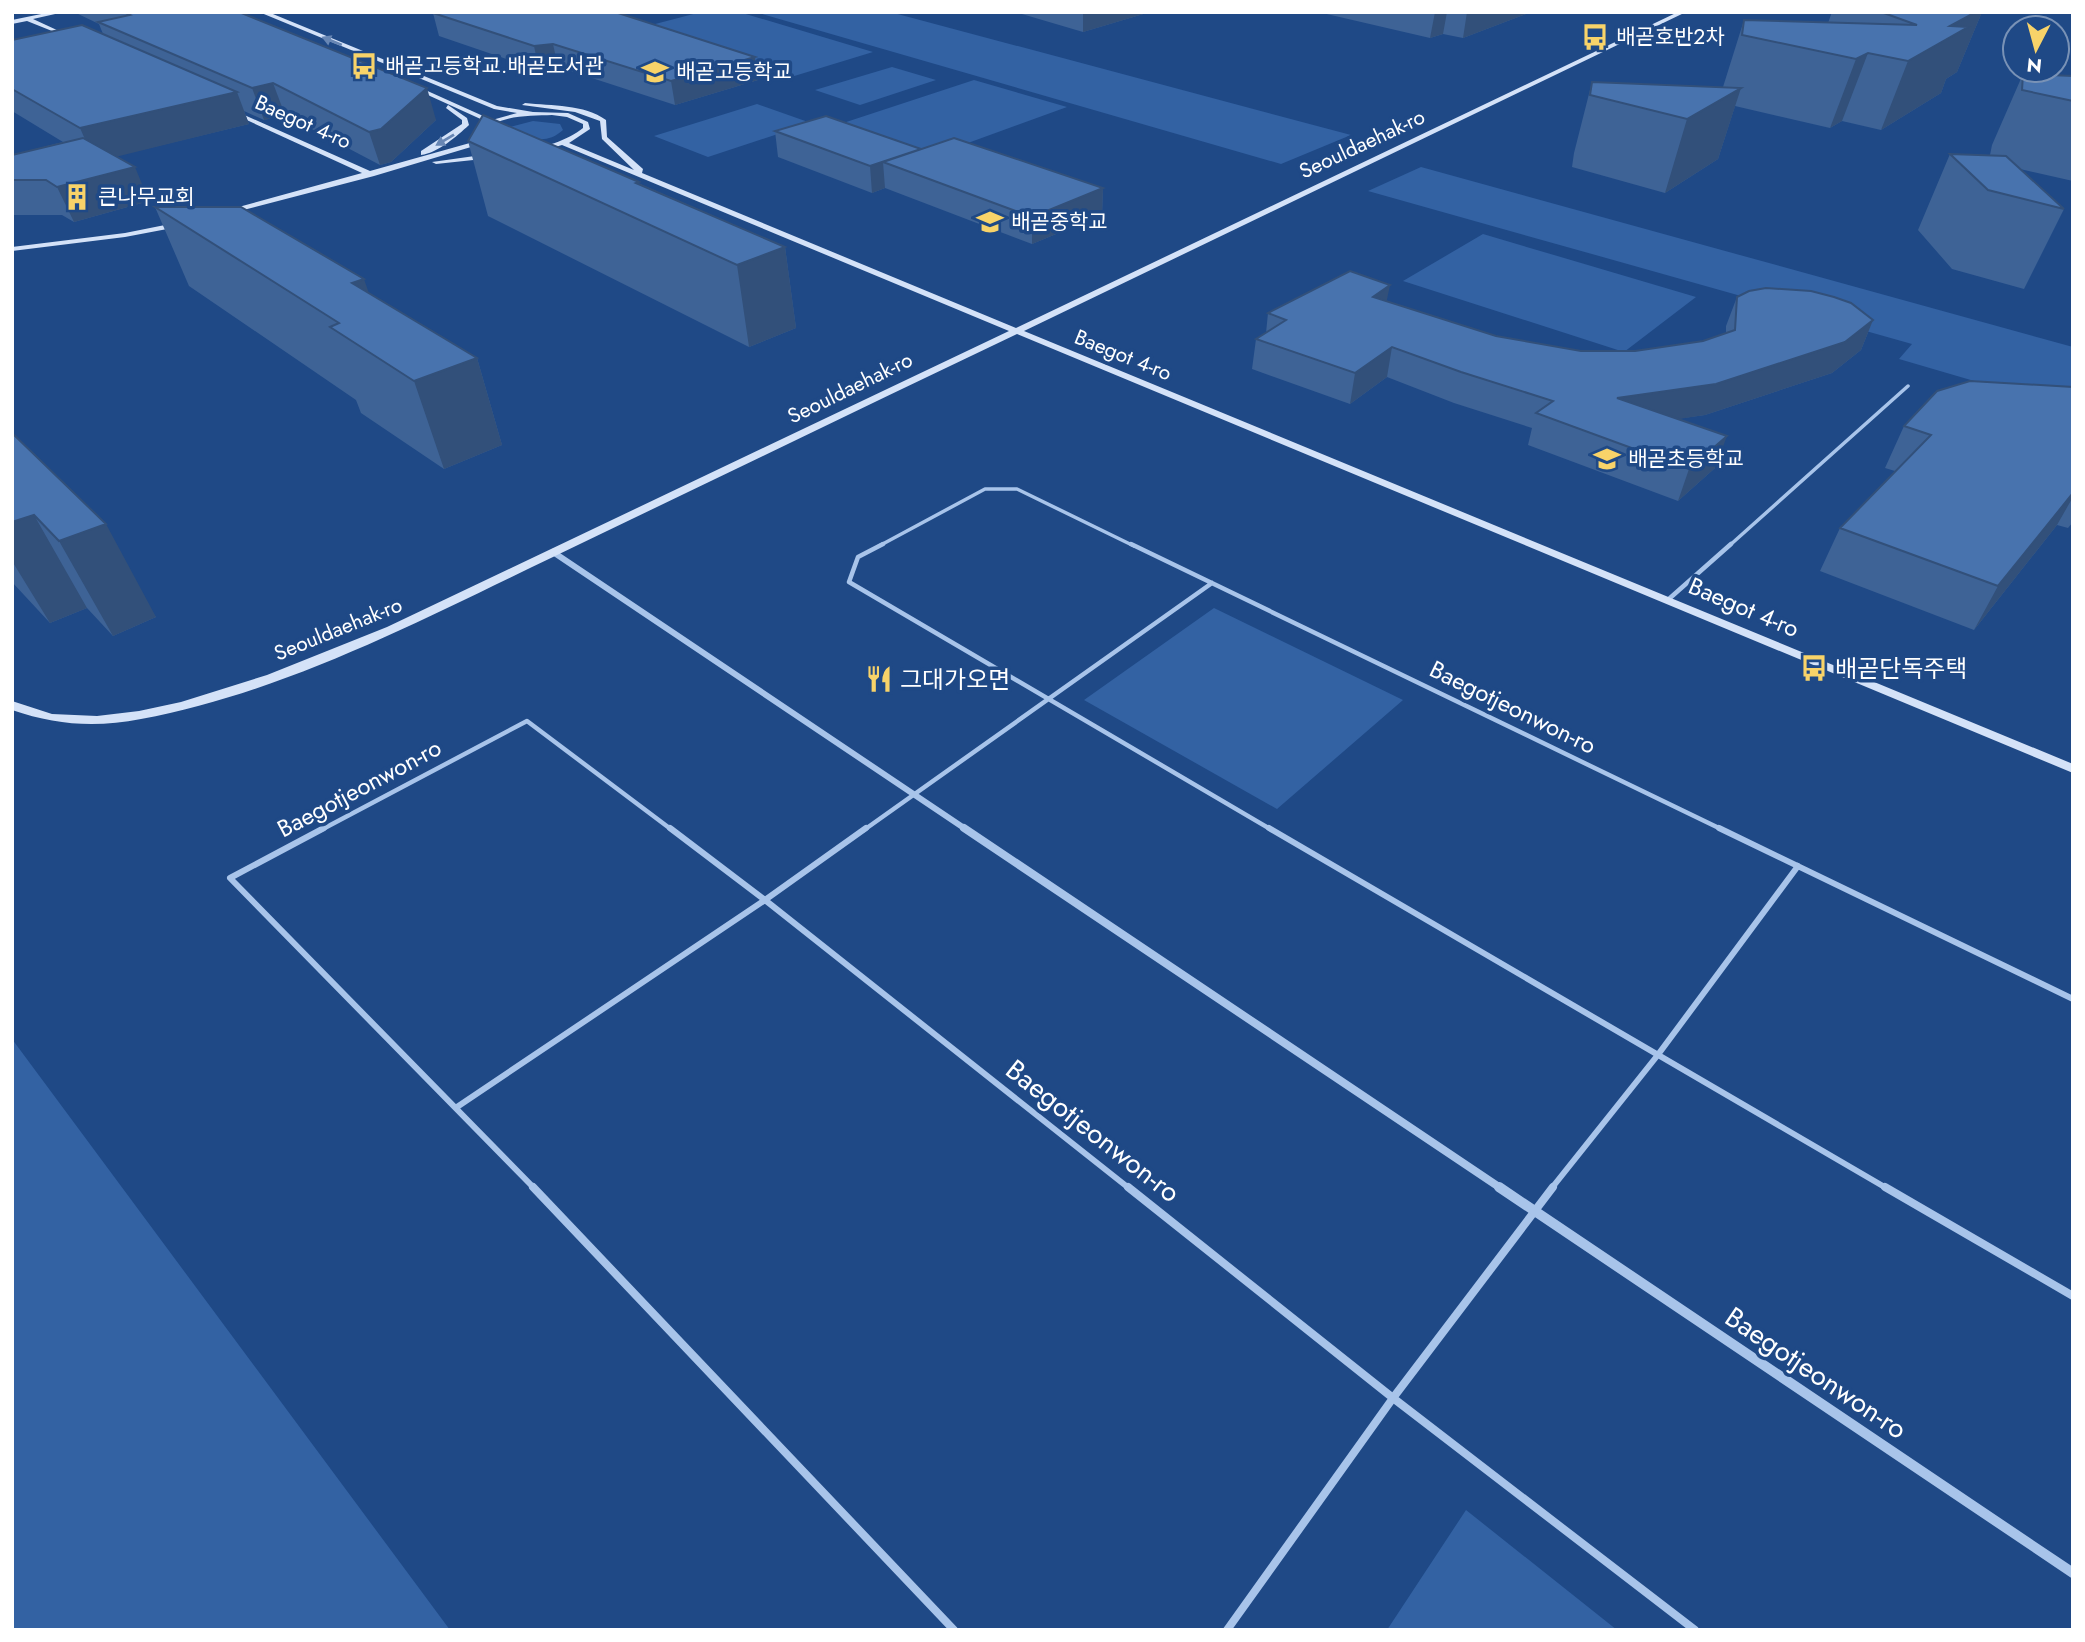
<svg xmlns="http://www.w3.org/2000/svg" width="2085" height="1642" viewBox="0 0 2085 1642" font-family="Jost,'Noto Sans KR',sans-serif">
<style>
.green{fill:#3362a3}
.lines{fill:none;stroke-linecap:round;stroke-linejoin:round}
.lane-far3{stroke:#a8c4ea;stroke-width:3.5}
.lane-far2{stroke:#a8c4ea;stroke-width:4.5}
.lane-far1{stroke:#a8c4ea;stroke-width:6}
.lane{stroke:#a8c4ea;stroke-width:8}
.street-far2{stroke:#a8c4ea;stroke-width:6}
.street-far1{stroke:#a8c4ea;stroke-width:8}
.street{stroke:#a8c4ea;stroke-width:10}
.secondary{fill:#d4e2f8;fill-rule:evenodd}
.wall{fill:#3e6396}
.shaded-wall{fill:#32507a}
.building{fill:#4873ae;stroke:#32507a;stroke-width:2}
.oneway{fill:#6786b4}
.labels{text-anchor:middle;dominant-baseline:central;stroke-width:7;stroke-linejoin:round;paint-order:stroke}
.far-poi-label{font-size:21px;fill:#fff;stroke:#1f4986;text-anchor:start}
.far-street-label{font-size:21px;fill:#fff;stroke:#1f4986}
.street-label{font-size:24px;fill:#fff;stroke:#1f4986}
.poi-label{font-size:24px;fill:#fff;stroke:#1f4986;text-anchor:start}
.near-street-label{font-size:28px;fill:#fff;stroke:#1f4986}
</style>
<rect width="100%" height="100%" fill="#1f4986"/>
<path class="green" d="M 701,12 L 739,12 L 873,52 L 791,77 L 640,28 Z
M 755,12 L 890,12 L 1351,135 L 1281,164 Z
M 892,67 L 936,80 L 860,105 L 815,90 Z
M 974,80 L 1067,107 L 924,159 L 831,127 Z
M 757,104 L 811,123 L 708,157 L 654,136 Z
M 533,121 L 560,124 L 563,130 C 544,147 527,137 506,128 Z
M 1421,167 L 2073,347 L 2073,410 L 1899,359 L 1912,344 L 1368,191 Z
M 1483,234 L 1696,297 L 1624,352 L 1403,281 Z
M 1214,608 L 1403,700 L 1277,809 L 1084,700 Z
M 12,1039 L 450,1630 L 12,1630 Z
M 1466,1510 L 1617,1630 L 1387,1630 Z"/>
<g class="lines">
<path class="lane-far3" d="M 879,546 L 985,489 L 1017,489 L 1134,546
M 1729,546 L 1908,386"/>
<path class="lane-far2" d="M 883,544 L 858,557 L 849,582 L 1272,830
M 1131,544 L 1723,830
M 1670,598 L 1731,544
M 321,830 L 527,721 L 672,830
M 864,830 L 1212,583"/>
<path class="lane-far1" d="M 324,828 L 230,878 L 535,1189
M 670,828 L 765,900 L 1130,1189
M 1269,828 L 1888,1189
M 1719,828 L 2073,999
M 457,1107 L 765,900 L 866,828
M 1551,1189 L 1657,1056 L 1798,866"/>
<path class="lane" d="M 533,1187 L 954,1630
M 1128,1187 L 1393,1398 L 1695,1630
M 1885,1187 L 2073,1296
M 1227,1630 L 1393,1398 L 1553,1187"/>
<path class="street-far2" d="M 553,552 L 967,830"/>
<path class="street-far1" d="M 964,828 L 1502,1189"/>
<path class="street" d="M 1499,1187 L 2073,1573"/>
<path class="secondary" d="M 51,12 L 64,12 L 33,19 L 72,37 L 72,39 L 27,21 L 12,24 L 12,20 Z
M 259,12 L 268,12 L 497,106 L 533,112 L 568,113 L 588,122 L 590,129 L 569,143 L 634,170 L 602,139 L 600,121 L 575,112 L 522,105 L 525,103 C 552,106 584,104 606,120 L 607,137 L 643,169 L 642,173 L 1016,328 L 1678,12 L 1686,12 L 1024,331 L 2073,764 L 2073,773 L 1017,334 C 862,408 707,483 553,557 C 421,620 286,692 141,719 C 95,728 56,725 12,710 L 12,701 L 52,714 L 97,716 L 139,711 L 181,702 L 267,675 L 387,627 L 1009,331 L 562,145 C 537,152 506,157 481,144 L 374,176 L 224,215 L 224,211 L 362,173 L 227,111 L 227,109 L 231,109 L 370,171 L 477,141 L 474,137 L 485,121 L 408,86 L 408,84 L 412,84 L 492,120 L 517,113 L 494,109 ZM 552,115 L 567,117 L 583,124 L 583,128 C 558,148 507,159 481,137 C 494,114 529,116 552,115 Z
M 448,105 L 467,118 L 469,125 C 457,136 438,153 421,155 L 421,151 L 462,124 L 462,120 L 446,108 Z
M 489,154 L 492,158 L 436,164 L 432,162 Z
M 180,222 L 184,224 L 183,226 L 125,237 L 12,251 L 12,247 L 125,233 Z"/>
</g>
<path class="wall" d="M 74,12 L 239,12 L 436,120 L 391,162 L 380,165 L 285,115 L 264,120 L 244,111 L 249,124 L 116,156 L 149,201 L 74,222 L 62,215 L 12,215 L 12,155 L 63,142 L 12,111 L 12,40 L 103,34 L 99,24 Z
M 1015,12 L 1150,12 L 1083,32 Z
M 1318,12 L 1531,12 L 1463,38 L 1443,34 L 1430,38 Z
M 1832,12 L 1982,12 L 1957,72 L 1946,79 L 1941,93 L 1881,130 L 1842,121 L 1830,128 L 1735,106 L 1718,159 L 1665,193 L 1572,167 L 1574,153 L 1592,82 L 1723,87 L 1744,20 L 1828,23 Z
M 433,13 L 622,14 L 758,80 L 675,105 L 558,67 L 539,70 L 439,36 Z
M 2023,74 L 2073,76 L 2073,181 L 2020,169 L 2064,209 L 2024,289 L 1952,269 L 1918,230 L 1950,154 L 1990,155 L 1992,145 Z
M 775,131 L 921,149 L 1103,188 L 1102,215 L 1032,244 L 885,188 L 872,193 L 778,157 Z
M 468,141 L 640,184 L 785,247 L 796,328 L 749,347 L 488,216 Z
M 155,207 L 369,293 L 477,358 L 502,445 L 444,469 L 361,413 L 356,400 L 189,286 Z
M 1737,297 L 1873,320 L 1861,350 L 1832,373 L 1705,415 L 1676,419 L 1715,468 L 1678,501 L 1528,445 L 1532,428 L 1454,403 L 1387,377 L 1350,404 L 1252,369 L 1256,339 L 1266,333 L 1268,313 L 1387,301 L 1496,336 L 1581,351 L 1635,351 L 1703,341 L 1726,333 L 1726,326 Z
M 2073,387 L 2073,522 L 2068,528 L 2057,525 L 1974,630 L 1820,571 L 1840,528 L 1895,471 L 1885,468 L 1904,426 Z
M 12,433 L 156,617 L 113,636 L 87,608 L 50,623 L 12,582 Z"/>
<path class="shaded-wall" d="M 1083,12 L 1150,12 L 1083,32 Z
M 1435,12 L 1447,12 L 1443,34 L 1430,38 Z
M 1467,12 L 1531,12 L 1463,38 Z
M 1942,12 L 1982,12 L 1957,72 L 1946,79 L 1941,93 L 1881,130 L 1908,61 Z
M 553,44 L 558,67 L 539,70 L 534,46 Z
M 1868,53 L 1842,121 L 1830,128 L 1856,59 Z
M 755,57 L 758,80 L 675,105 L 671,81 Z
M 273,83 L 285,115 L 264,120 L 252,88 Z
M 427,88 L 436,120 L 391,162 L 380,165 L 369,132 Z
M 1741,88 L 1718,159 L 1665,193 L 1687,119 Z
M 237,92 L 249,124 L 95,162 L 80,128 Z
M 883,162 L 885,188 L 872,193 L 870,166 Z
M 135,167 L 149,201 L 74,222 L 57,187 Z
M 1103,188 L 1102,215 L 1032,244 L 1032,217 Z
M 785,247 L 796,328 L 749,347 L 737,265 Z
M 364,279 L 393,363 L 352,283 Z
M 1390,285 L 1384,314 L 1373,297 Z
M 1873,320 L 1861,350 L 1832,373 L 1705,415 L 1607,430 L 1617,398 Z
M 1392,347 L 1387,377 L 1350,404 L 1355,373 Z
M 477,358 L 502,445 L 444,469 L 414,381 Z
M 1727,436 L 1715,468 L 1678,501 L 1689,469 Z
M 2073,493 L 2073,497 L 2057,525 L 1974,630 L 1998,586 Z
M 34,515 L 87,608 L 50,623 L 12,561 L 12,522 Z
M 106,524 L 156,617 L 113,636 L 59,541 Z"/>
<path class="building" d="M 124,12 L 239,12 L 427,88 L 381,129 L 369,132 L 273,83 L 252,88 L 98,22 L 130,15 Z
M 438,12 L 615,12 L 755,57 L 671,81 L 553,44 L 534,46 L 433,13 Z
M 1881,12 L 1976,12 L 1950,26 L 1968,27 L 1908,61 L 1868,53 L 1856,59 L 1742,35 L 1744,20 L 1917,25 Z
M 82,25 L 237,92 L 80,128 L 12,89 L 12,40 Z
M 2023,74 L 2073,76 L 2073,101 L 2022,90 Z
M 1592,82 L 1741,88 L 1687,119 L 1590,95 Z
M 483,115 L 639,182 L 636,183 L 785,247 L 737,265 L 468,141 Z
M 826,116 L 921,149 L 870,166 L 775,131 Z
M 83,138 L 135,167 L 57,187 L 46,180 L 12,180 L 12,155 Z
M 954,138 L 1103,188 L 1032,217 L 883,162 Z
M 1950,154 L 2006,156 L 2064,209 L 1988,190 Z
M 155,207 L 241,207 L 364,279 L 352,283 L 477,358 L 414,381 L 330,327 L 339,323 Z
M 1350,271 L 1390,285 L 1373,297 L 1496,336 L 1581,351 L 1635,351 L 1703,341 L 1735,330 L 1737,297 L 1749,291 L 1766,288 L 1811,291 L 1834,297 L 1851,303 L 1873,320 L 1845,342 L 1716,384 L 1617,398 L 1727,436 L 1689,469 L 1536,413 L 1553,401 L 1461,372 L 1392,347 L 1355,373 L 1256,339 L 1286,320 L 1268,313 Z
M 1970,381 L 2073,387 L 2073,493 L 1998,586 L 1840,528 L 1931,435 L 1904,426 L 1937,391 Z
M 12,433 L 106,524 L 59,541 L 34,515 L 12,522 Z"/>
<defs><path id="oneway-solid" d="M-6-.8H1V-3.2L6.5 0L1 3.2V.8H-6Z" transform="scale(1.75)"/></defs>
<g class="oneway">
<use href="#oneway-solid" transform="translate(332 41) rotate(-158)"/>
<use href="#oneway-solid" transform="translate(445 140) rotate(149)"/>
</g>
<defs>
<symbol id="bus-bare" viewBox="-9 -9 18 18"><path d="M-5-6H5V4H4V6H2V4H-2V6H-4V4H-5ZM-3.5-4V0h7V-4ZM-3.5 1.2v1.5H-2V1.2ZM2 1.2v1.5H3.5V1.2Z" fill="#f8d369" stroke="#1f4986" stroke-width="2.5" paint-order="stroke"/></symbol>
<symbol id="school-bare" viewBox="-9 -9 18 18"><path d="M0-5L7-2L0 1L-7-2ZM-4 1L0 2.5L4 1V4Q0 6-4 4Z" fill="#f8d369" stroke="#1f4986" stroke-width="2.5" paint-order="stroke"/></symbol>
<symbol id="building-bare" viewBox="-9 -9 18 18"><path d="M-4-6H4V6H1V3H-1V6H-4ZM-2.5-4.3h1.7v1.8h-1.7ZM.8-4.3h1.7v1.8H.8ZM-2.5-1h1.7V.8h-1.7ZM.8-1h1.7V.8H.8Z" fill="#f8d369" stroke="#1f4986" stroke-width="2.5" paint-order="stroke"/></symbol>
<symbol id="restaurant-bare" viewBox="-9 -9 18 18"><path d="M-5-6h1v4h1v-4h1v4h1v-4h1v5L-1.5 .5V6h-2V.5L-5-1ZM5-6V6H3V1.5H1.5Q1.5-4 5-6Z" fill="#f8d369" stroke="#1f4986" stroke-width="2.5" paint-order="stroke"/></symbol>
</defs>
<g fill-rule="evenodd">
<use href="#bus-bare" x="1576" y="18" width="38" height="38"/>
<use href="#bus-bare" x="345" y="47" width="38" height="38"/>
<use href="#school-bare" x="636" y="53" width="38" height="38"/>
<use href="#building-bare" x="58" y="178" width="38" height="38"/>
<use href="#school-bare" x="971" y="203" width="38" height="38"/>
<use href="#school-bare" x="1588" y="440" width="38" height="38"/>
<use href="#bus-bare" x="1795" y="649" width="38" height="38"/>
<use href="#restaurant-bare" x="860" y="660" width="38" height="38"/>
</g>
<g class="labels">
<g class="far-poi-label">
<text x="1616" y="37">배곧호반2차</text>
<text x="385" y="66">배곧고등학교.배곧도서관</text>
<text x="676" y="72">배곧고등학교</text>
<text x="98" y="197">큰나무교회</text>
<text x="1011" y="222">배곧중학교</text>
<text x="1628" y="459">배곧초등학교</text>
</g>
<g class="far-street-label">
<text transform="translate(303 122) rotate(24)">Baegot 4-ro</text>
<text transform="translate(1362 144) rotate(-25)">Seouldaehak-ro</text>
<text transform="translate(1123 355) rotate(22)">Baegot 4-ro</text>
<text transform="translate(850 388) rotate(-26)">Seouldaehak-ro</text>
<text transform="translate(338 629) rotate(-22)">Seouldaehak-ro</text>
</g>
<g class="street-label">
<text transform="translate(1744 607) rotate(23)">Baegot 4-ro</text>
<text transform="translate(1513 707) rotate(26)">Baegotjeonwon-ro</text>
<text transform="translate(359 788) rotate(-28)">Baegotjeonwon-ro</text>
</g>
<g class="poi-label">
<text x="1835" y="668">배곧단독주택</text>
<text x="900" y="679">그대가오면</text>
</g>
<g class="near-street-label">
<text transform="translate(1093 1131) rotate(38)">Baegotjeonwon-ro</text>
<text transform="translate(1816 1373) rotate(34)">Baegotjeonwon-ro</text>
</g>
</g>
<rect width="2085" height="1642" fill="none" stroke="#ffffff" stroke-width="28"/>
<g transform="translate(2036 49) rotate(186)"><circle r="33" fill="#1f4986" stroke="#7992b6" stroke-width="2"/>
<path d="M0-5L12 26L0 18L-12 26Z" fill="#f8d369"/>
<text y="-10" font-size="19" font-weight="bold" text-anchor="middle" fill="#ffffff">N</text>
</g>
</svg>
